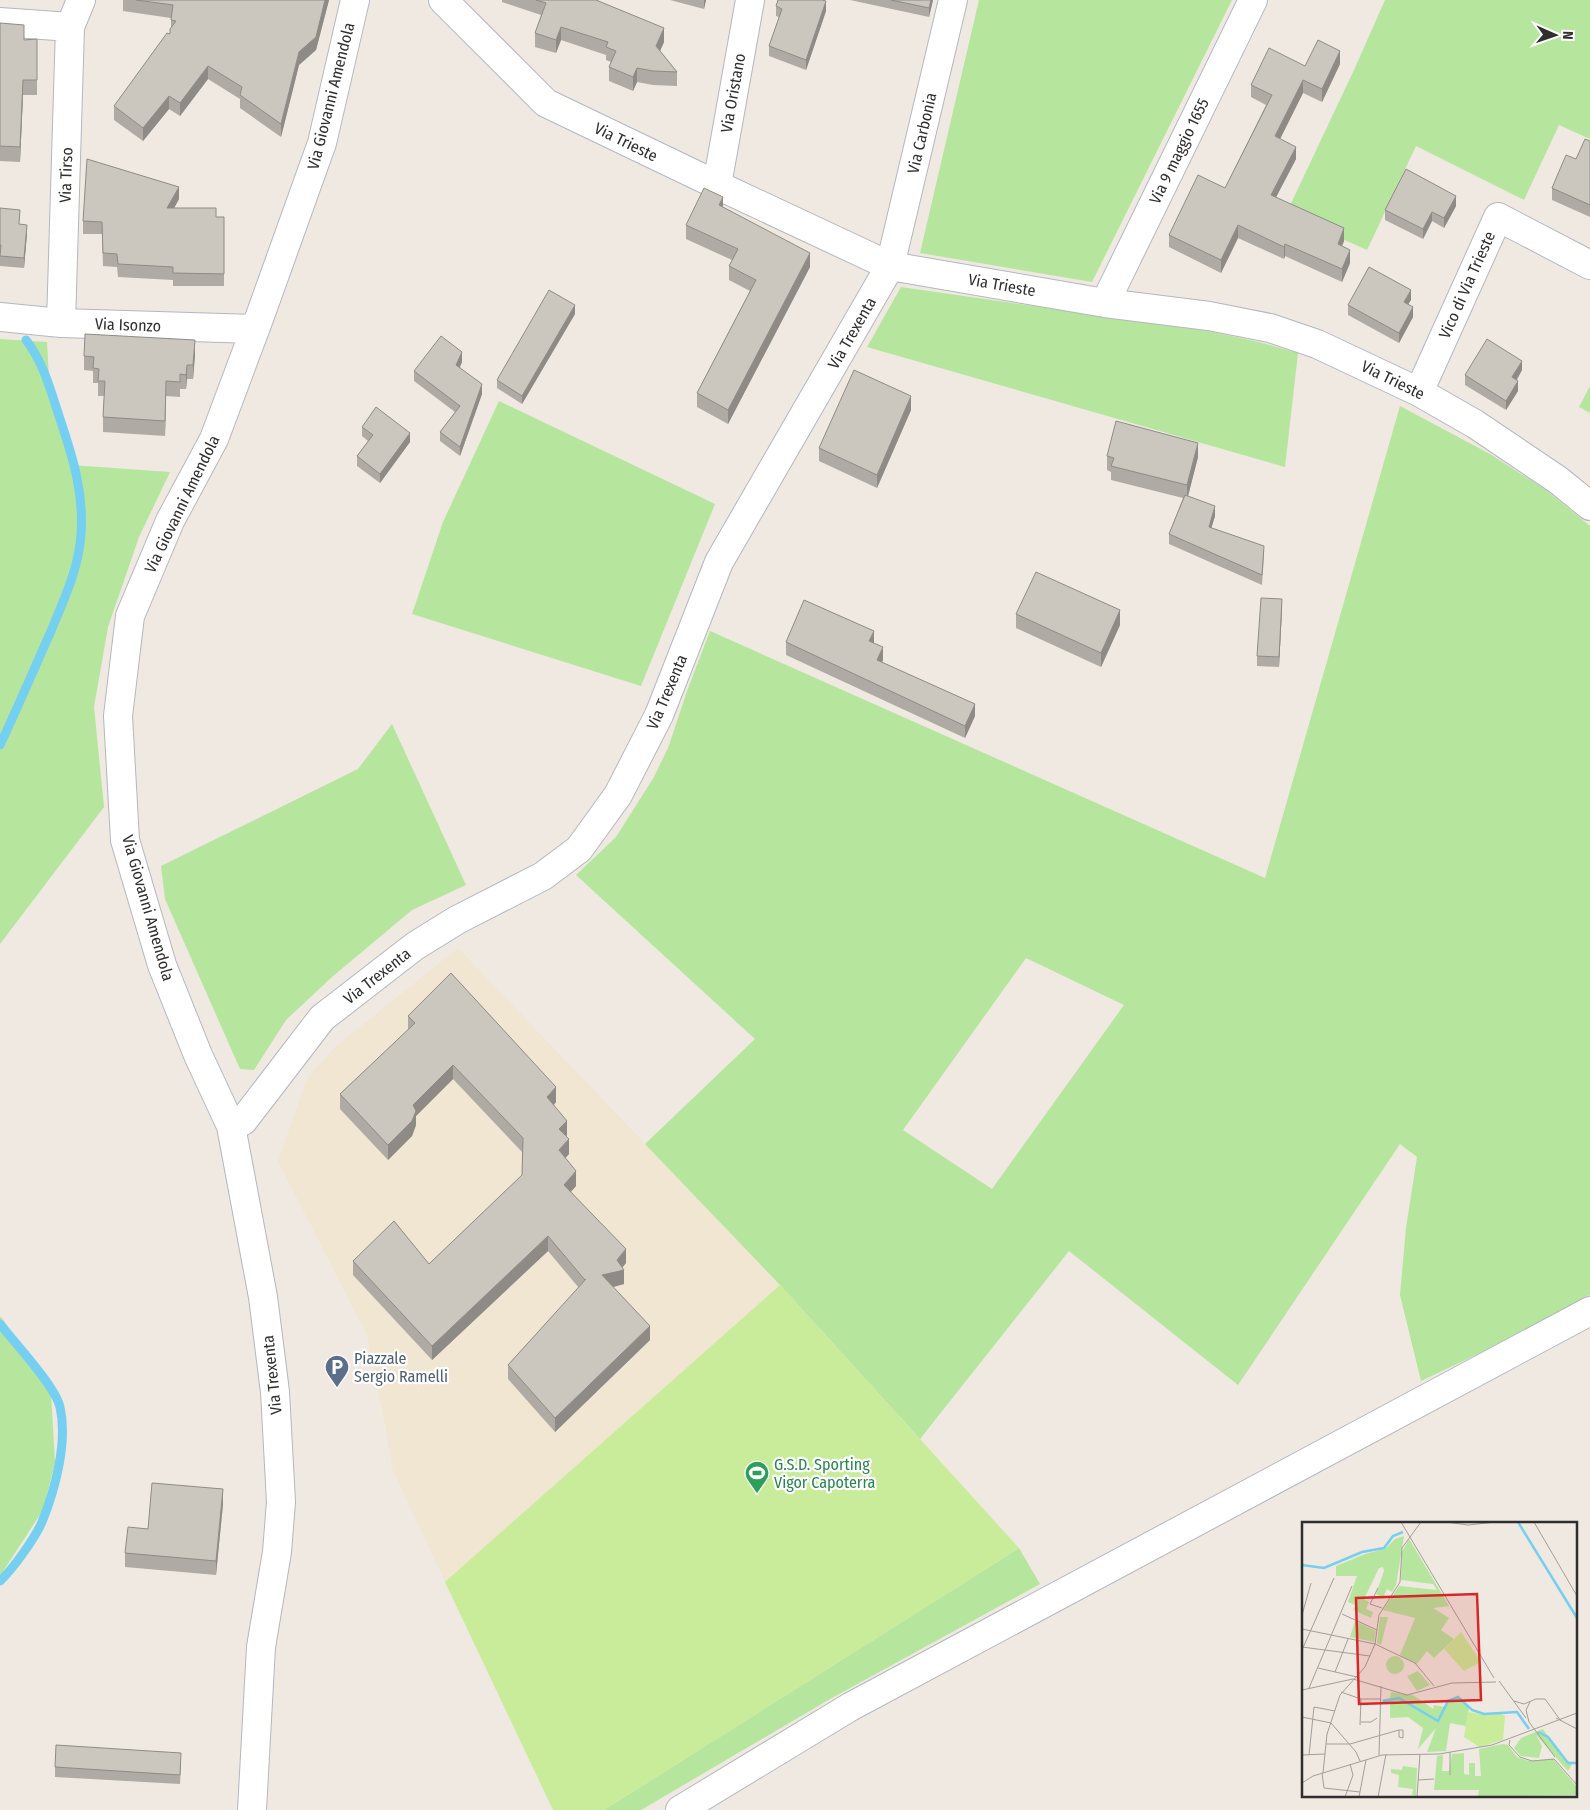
<svg xmlns="http://www.w3.org/2000/svg" width="1590" height="1810" viewBox="0 0 1590 1810" font-family="'Fira Sans Condensed',sans-serif">
<style>
.education{fill:#f0e6d1}
.green{fill:#b6e59e;fill-rule:evenodd}
.pitch{fill:#c9ec9a}
.lines{fill:none;stroke-linecap:round;stroke-linejoin:round}
.stream{stroke:#75cff0;stroke-width:9}
.minor-casing{stroke:#b4b7c1;stroke-width:30}
.minor{stroke:#fff;stroke-width:28}
.wall{fill:#afaba4}
.shaded-wall{fill:#8e8b86}
.building{fill:#cbc7bf;stroke:#8e8b86}
.labels{text-anchor:middle;dominant-baseline:central;stroke-width:4.5;stroke-linejoin:round;paint-order:stroke}
.street-label{font-size:16px;fill:#2e2e2e;stroke:#fff}
.service-label{font-size:16px;fill:#4e5e75;stroke:#fff;text-anchor:start}
.leisure-label{font-size:16px;fill:#27864d;stroke:#fff;text-anchor:start}
.inset-river{fill:none;stroke:#75cff0;stroke-width:2.5}
.inset-road{fill:none;stroke:#a29e99;stroke-width:1}
.view{fill:#d62828;fill-opacity:0.15;stroke:#d62828;stroke-width:2.5}
.inset-edge{fill:none;stroke:#2e2e2e;stroke-width:2.5}
</style>
<rect width="100%" height="100%" fill="#efe9e1"/>
<path class="education" d="M 458,948 L 780,1285 L 445,1582 L 393,1470 L 384,1418 L 370,1358 L 368,1337 L 278,1161 L 307,1079 L 335,1047 Z"/>
<path class="green" d="M 979,0 L 1232,0 L 1092,282 L 920,253 Z
M 1385,0 L 1590,0 L 1590,139 L 1559,125 L 1524,200 L 1416,146 L 1367,250 L 1286,214 L 1354,70 Z
M 901,287 L 1208,331 L 1259,342 L 1298,353 L 1285,467 L 867,347 Z
M 0,339 L 47,342 L 50,395 L 71,465 L 170,472 L 139,537 L 108,627 L 94,707 L 104,807 L 0,944 Z
M 1590,386 L 1590,413 L 1579,407 Z
M 499,401 L 715,504 L 641,686 L 412,614 L 443,522 Z
M 1400,406 L 1490,454 L 1546,490 L 1590,526 L 1590,1295 L 1535,1327 L 1421,1381 L 1400,1295 L 1406,1228 L 1417,1157 L 1400,1144 L 1238,1385 L 1069,1251 L 920,1439 L 780,1285 L 645,1144 L 755,1039 L 576,875 L 616,837 L 654,777 L 668,748 L 687,691 L 710,631 L 1265,878 ZM 1026,958 L 1124,1005 L 992,1189 L 903,1130 Z
M 392,724 L 466,885 L 412,910 L 332,977 L 286,1020 L 254,1070 L 240,1069 L 165,899 L 161,866 L 358,769 Z
M 0,1317 L 2,1318 L 51,1393 L 55,1463 L 43,1510 L 0,1576 Z
M 1019,1548 L 1040,1584 L 830,1699 L 641,1810 L 604,1810 Z"/>
<path class="pitch" d="M 780,1285 L 1019,1548 L 604,1810 L 553,1810 L 445,1582 Z"/>
<g class="lines">
<path class="stream" d="M 0,745 C 18,707 34,669 51,631 C 64,599 79,568 81,534 C 84,493 73,458 60,419 C 51,392 44,363 26,340
M 0,1324 C 15,1343 55,1386 60,1407 C 68,1442 55,1490 42,1522 C 35,1538 13,1569 0,1581"/>
<defs>
<path id="minor" d="M 443,0 L 546,103 L 717,185 L 890,266 L 1105,303 L 1209,316 L 1270,328 L 1317,344 L 1419,392 L 1475,424 L 1558,480 L 1590,506
M 0,22 L 70,27
M 717,185 L 750,0
M 1105,303 L 1253,0
M 0,317 L 61,323 L 255,329
M 61,323 L 70,27 L 81,0
M 1419,392 L 1498,217 L 1590,265
M 231,1126 L 243,1121 L 322,1018 L 415,946 L 457,920 L 543,876 L 579,849 L 618,795 L 659,715 L 719,562 L 890,266 L 953,0
M 252,1810 L 261,1647 L 277,1552 L 281,1502 L 275,1392 L 263,1297 L 231,1126 L 198,1055 L 162,965 L 125,840 L 118,716 L 130,616 L 170,521 L 214,439 L 260,316 L 322,143 L 355,0
M 680,1810 L 850,1707 L 1590,1311"/>
</defs>
<use href="#minor" class="minor-casing"/>
<use href="#minor" class="minor"/>
</g>
<path class="wall" d="M 123,0 L 329,0 L 316,50 L 299,65 L 281,137 L 240,108 L 240,99 L 208,79 L 180,116 L 169,109 L 143,141 L 114,120 L 114,106 L 170,34 L 171,27 L 171,18 L 123,11 Z
M 502,0 L 596,0 L 664,42 L 660,51 L 677,72 L 677,86 L 653,85 L 637,82 L 633,91 L 609,81 L 609,67 L 611,62 L 606,60 L 606,55 L 561,40 L 556,53 L 535,47 L 535,33 L 541,15 L 502,2 Z
M 670,0 L 706,0 L 704,9 Z
M 850,0 L 933,0 L 929,17 Z
M 776,6 L 826,11 L 806,70 L 769,56 L 769,46 L 779,17 L 776,16 Z
M 0,23 L 24,40 L 37,39 L 37,95 L 23,95 L 20,162 L 0,161 Z
M 1340,64 L 1322,102 L 1303,93 L 1280,139 L 1296,159 L 1276,197 L 1344,241 L 1342,246 L 1350,263 L 1342,282 L 1285,256 L 1284,259 L 1238,238 L 1221,273 L 1169,247 L 1169,235 L 1225,188 L 1266,105 L 1251,97 L 1251,85 Z
M 1590,141 L 1590,217 L 1552,200 L 1552,188 Z
M 179,199 L 174,208 L 216,217 L 224,217 L 224,286 L 173,286 L 173,280 L 118,277 L 117,267 L 103,266 L 102,234 L 83,234 L 83,221 Z
M 1456,206 L 1444,228 L 1432,221 L 1423,239 L 1385,220 L 1385,210 Z
M 723,207 L 810,267 L 728,424 L 697,407 L 697,393 L 750,291 L 729,280 L 729,266 L 732,260 L 686,239 L 686,225 Z
M 0,208 L 19,224 L 27,234 L 24,268 L 0,266 Z
M 1411,300 L 1408,304 L 1413,317 L 1399,343 L 1348,315 L 1348,305 Z
M 575,314 L 522,404 L 497,388 L 497,380 Z
M 195,355 L 193,379 L 187,379 L 186,389 L 180,389 L 180,397 L 166,396 L 165,436 L 103,432 L 103,417 L 104,396 L 98,396 L 98,383 L 93,383 L 93,371 L 84,370 L 84,356 Z
M 462,362 L 460,367 L 482,394 L 460,456 L 440,441 L 440,432 L 455,412 L 414,381 L 414,371 Z
M 1522,370 L 1517,380 L 1518,391 L 1506,410 L 1465,385 L 1465,375 Z
M 911,410 L 877,488 L 819,461 L 819,448 Z
M 362,427 L 410,442 L 380,483 L 357,466 L 357,456 L 368,441 L 362,436 Z
M 1107,456 L 1198,457 L 1188,496 L 1215,516 L 1211,528 L 1264,555 L 1262,585 L 1169,544 L 1169,534 L 1183,498 L 1111,480 L 1111,472 L 1107,470 Z
M 1282,609 L 1279,667 L 1257,666 L 1257,656 Z
M 1016,614 L 1120,625 L 1101,667 L 1016,628 Z
M 786,642 L 874,643 L 883,660 L 882,662 L 975,716 L 965,738 L 786,655 Z
M 408,1016 L 556,1102 L 554,1105 L 567,1135 L 566,1137 L 569,1154 L 565,1158 L 576,1186 L 571,1192 L 626,1263 L 622,1268 L 624,1284 L 613,1287 L 650,1340 L 555,1432 L 508,1379 L 508,1365 L 579,1288 L 548,1251 L 432,1360 L 353,1275 L 353,1261 L 429,1264 L 522,1175 L 522,1152 L 453,1079 L 416,1116 L 416,1125 L 412,1136 L 388,1160 L 340,1109 L 340,1094 L 408,1030 Z
M 223,1504 L 216,1575 L 125,1567 L 125,1553 L 148,1529 Z
M 181,1763 L 180,1784 L 55,1777 L 55,1767 Z"/>
<path class="shaded-wall" d="M 325,0 L 329,0 L 316,50 L 299,65 L 281,137 L 281,124 L 299,52 Z
M 704,0 L 706,0 L 704,9 Z
M 931,0 L 933,0 L 929,17 L 929,8 Z
M 826,1 L 826,11 L 806,70 L 806,60 Z
M 561,27 L 561,40 L 556,53 L 556,40 Z
M 664,28 L 664,42 L 656,60 L 656,46 Z
M 1340,51 L 1340,64 L 1322,102 L 1322,89 Z
M 208,66 L 208,79 L 180,116 L 180,103 Z
M 637,68 L 637,82 L 633,91 L 633,77 Z
M 23,80 L 23,95 L 20,162 L 20,147 Z
M 1303,80 L 1303,93 L 1275,149 L 1275,136 Z
M 169,96 L 169,109 L 143,141 L 143,128 Z
M 1296,147 L 1296,159 L 1271,207 L 1271,195 Z
M 179,187 L 179,199 L 167,221 L 167,208 Z
M 1456,196 L 1456,206 L 1444,228 L 1444,218 Z
M 723,197 L 723,211 L 719,205 Z
M 1432,212 L 1432,221 L 1423,239 L 1423,229 Z
M 27,225 L 27,234 L 24,268 L 24,258 Z
M 1238,225 L 1238,238 L 1221,273 L 1221,260 Z
M 1344,228 L 1344,241 L 1338,256 L 1338,244 Z
M 1285,244 L 1285,256 L 1284,259 L 1284,247 Z
M 1350,250 L 1350,263 L 1342,282 L 1342,269 Z
M 810,253 L 810,267 L 728,424 L 728,410 Z
M 1411,290 L 1411,300 L 1404,311 L 1404,302 Z
M 575,305 L 575,314 L 522,404 L 522,396 Z
M 1413,307 L 1413,317 L 1399,343 L 1399,333 Z
M 195,340 L 195,355 L 193,379 L 193,365 Z
M 462,352 L 462,362 L 456,375 L 456,365 Z
M 1522,361 L 1522,370 L 1512,387 L 1512,377 Z
M 187,365 L 187,379 L 186,389 L 186,375 Z
M 166,381 L 166,396 L 165,436 L 165,421 Z
M 1518,381 L 1518,391 L 1506,410 L 1506,401 Z
M 482,384 L 482,394 L 460,456 L 460,447 Z
M 911,396 L 911,410 L 877,488 L 877,475 Z
M 410,433 L 410,442 L 380,483 L 380,474 Z
M 1198,443 L 1198,457 L 1187,500 L 1187,485 Z
M 1215,506 L 1215,516 L 1209,536 L 1209,527 Z
M 1282,599 L 1282,609 L 1279,667 L 1279,657 Z
M 1120,610 L 1120,625 L 1101,667 L 1101,653 Z
M 874,631 L 874,644 L 869,641 Z
M 883,647 L 883,660 L 877,673 L 877,660 Z
M 975,704 L 975,716 L 965,738 L 965,726 Z
M 453,1065 L 453,1079 L 416,1116 L 416,1125 L 412,1136 L 388,1160 L 388,1145 L 413,1105 Z
M 556,1087 L 556,1102 L 547,1112 L 547,1097 Z
M 567,1121 L 567,1135 L 559,1144 L 559,1129 Z
M 569,1139 L 569,1154 L 559,1165 L 559,1150 Z
M 576,1171 L 576,1186 L 564,1199 L 564,1185 Z
M 548,1236 L 548,1251 L 432,1360 L 432,1346 Z
M 626,1249 L 626,1263 L 619,1271 L 624,1270 L 624,1284 L 602,1290 L 602,1275 Z
M 650,1326 L 650,1340 L 555,1432 L 555,1418 Z
M 223,1489 L 223,1504 L 216,1575 L 216,1561 Z"/>
<path class="building" d="M 136,0 L 325,0 L 316,37 L 299,52 L 281,124 L 240,95 L 242,87 L 208,66 L 180,103 L 169,96 L 143,128 L 114,106 L 167,33 L 170,34 L 170,29 L 176,21 L 171,20 L 173,5 Z
M 536,0 L 596,0 L 664,28 L 656,46 L 677,72 L 653,71 L 637,68 L 633,77 L 609,67 L 616,51 L 606,47 L 608,42 L 561,27 L 556,40 L 535,33 L 546,3 Z
M 778,0 L 822,0 L 826,1 L 806,60 L 769,46 L 782,9 L 776,6 Z
M 891,0 L 931,0 L 929,8 Z
M 0,23 L 24,25 L 24,40 L 37,39 L 37,80 L 23,80 L 20,147 L 0,146 Z
M 1318,40 L 1340,51 L 1322,89 L 1303,80 L 1275,136 L 1296,147 L 1271,195 L 1344,228 L 1338,244 L 1350,250 L 1342,269 L 1285,244 L 1284,247 L 1238,225 L 1221,260 L 1169,235 L 1198,175 L 1225,188 L 1272,95 L 1251,85 L 1269,48 L 1305,66 Z
M 1585,139 L 1590,141 L 1590,205 L 1552,188 L 1566,155 L 1576,159 Z
M 87,159 L 179,187 L 167,208 L 216,208 L 216,217 L 224,217 L 224,274 L 173,273 L 173,267 L 118,264 L 117,254 L 103,253 L 102,222 L 83,221 Z
M 1406,169 L 1456,196 L 1444,218 L 1432,212 L 1423,229 L 1385,210 Z
M 704,188 L 723,197 L 719,205 L 810,253 L 728,410 L 697,393 L 756,280 L 729,266 L 738,249 L 686,225 Z
M 0,208 L 20,210 L 19,224 L 27,225 L 24,258 L 0,256 L 1,245 L 0,245 Z
M 1369,267 L 1411,290 L 1404,302 L 1413,307 L 1399,333 L 1348,305 Z
M 549,290 L 575,305 L 522,396 L 497,380 Z
M 85,334 L 195,340 L 193,365 L 187,365 L 186,375 L 180,374 L 180,382 L 166,381 L 165,421 L 103,417 L 105,381 L 98,381 L 99,369 L 93,368 L 94,357 L 84,356 Z
M 441,336 L 462,352 L 456,365 L 482,384 L 460,447 L 440,432 L 460,406 L 414,371 Z
M 1487,339 L 1522,361 L 1512,377 L 1518,381 L 1506,401 L 1465,375 Z
M 854,370 L 911,396 L 877,475 L 819,448 Z
M 376,407 L 410,433 L 380,474 L 357,456 L 373,435 L 362,427 Z
M 1116,421 L 1198,443 L 1187,485 L 1111,466 L 1114,458 L 1107,456 Z
M 1185,495 L 1215,506 L 1209,527 L 1264,546 L 1262,575 L 1169,534 Z
M 1036,572 L 1120,610 L 1101,653 L 1016,614 Z
M 1261,598 L 1282,599 L 1279,657 L 1257,656 Z
M 804,600 L 874,631 L 869,641 L 883,647 L 877,660 L 975,704 L 965,726 L 786,642 Z
M 451,973 L 556,1087 L 547,1097 L 567,1121 L 559,1129 L 569,1139 L 559,1150 L 576,1171 L 564,1185 L 626,1249 L 617,1260 L 624,1270 L 602,1275 L 650,1326 L 555,1418 L 508,1365 L 586,1279 L 585,1280 L 548,1236 L 432,1346 L 353,1261 L 394,1221 L 429,1264 L 522,1175 L 523,1138 L 453,1065 L 413,1105 L 416,1111 L 412,1121 L 388,1145 L 340,1094 L 415,1023 L 408,1016 Z
M 152,1483 L 223,1489 L 216,1561 L 125,1553 L 128,1527 L 148,1529 Z
M 56,1745 L 181,1753 L 180,1775 L 55,1767 Z"/>
<defs>
<symbol id="parking-pin" viewBox="-11 -11 22 30"><path d="M0 17L-7.5 6A9.5 9.5 0 1 1 7.5 6Z" fill="#5c6f8a" stroke="#fff"/><path d="M-3.5-5.5H1a3.5 3.5 0 0 1 0 7H-1V5.5H-3.5ZM-1-3.4V-.6H.8a1.4 1.4 0 0 0 0-2.8Z" fill="#fff"/></symbol>
<symbol id="stadium-pin" viewBox="-11 -11 22 30"><path d="M0 17L-7.5 6A9.5 9.5 0 1 1 7.5 6Z" fill="#2e9e5b" stroke="#fff"/><path d="M0-5a6.5 5 0 1 0 0 10a6.5 5 0 1 0 0-10ZM-3.5-1.8h7v3.6h-7Z" fill="#fff"/></symbol>
</defs>
<g fill-rule="evenodd">
<use href="#parking-pin" x="323" y="1353" width="28" height="38"/>
<use href="#stadium-pin" x="743" y="1459" width="28" height="38"/>
</g>
<g class="labels">
<g class="street-label">
<text transform="translate(733 93) rotate(-80)">Via Oristano</text>
<text transform="translate(331 96) rotate(-76)">Via Giovanni Amendola</text>
<text transform="translate(922 133) rotate(-77)">Via Carbonia</text>
<text transform="translate(626 142) rotate(26)">Via Trieste</text>
<text transform="translate(1179 151) rotate(-64)">Via 9 maggio 1655</text>
<text transform="translate(66 175) rotate(-88)">Via Tirso</text>
<text transform="translate(1002 285) rotate(10)">Via Trieste</text>
<text transform="translate(1467 285) rotate(-66)">Vico di Via Trieste</text>
<text transform="translate(128 325) rotate(2)">Via Isonzo</text>
<text transform="translate(852 333) rotate(-60)">Via Trexenta</text>
<text transform="translate(1393 380) rotate(26)">Via Trieste</text>
<text transform="translate(182 504) rotate(-64)">Via Giovanni Amendola</text>
<text transform="translate(667 692) rotate(-67)">Via Trexenta</text>
<text transform="translate(148 908) rotate(74)">Via Giovanni Amendola</text>
<text transform="translate(377 976) rotate(-38)">Via Trexenta</text>
<text transform="translate(272 1375) rotate(-96)">Via Trexenta</text>
</g>
<g class="service-label">
<text x="354" y="1358">Piazzale<tspan x="354" dy="18">Sergio Ramelli</tspan></text>
</g>
<g class="leisure-label">
<text x="774" y="1464">G.S.D. Sporting<tspan x="774" dy="18">Vigor Capoterra</tspan></text>
</g>
</g>
<g transform="translate(1302 1522)">
<rect width="275" height="275" fill="#efe9e1"/>
<path d="M 102,14 L 94,63 L 90,70 L 85,67 L 81,76 L 74,72 L 82,49 L 81,45 L 77,46 L 62,77 L 67,80 L 64,87 L 71,90 L 69,96 L 51,88 L 53,83 L 46,80 L 55,54 L 34,54 L 34,44 L 63,32 L 83,27 L 93,17 ZM 107,17 L 147,84 L 131,86 L 147,96 L 139,108 L 152,117 L 132,136 L 125,129 L 115,142 L 98,133 L 113,96 L 81,88 L 97,64 L 135,68 L 131,62 L 99,58 L 100,30 ZM 78,95 L 86,95 L 79,123 L 75,121 ZM 53,99 L 74,109 L 72,120 L 48,115 ZM84 143a9 9 0 1 1 18 0a9 9 0 1 1-18 0ZM 116,149 L 128,163 L 115,169 L 105,154 ZM 89,170 L 111,173 L 131,187 L 132,183 L 143,185 L 150,176 L 158,176 L 167,185 L 164,204 L 148,201 L 144,229 L 125,230 L 134,206 L 116,227 L 121,206 L 106,195 L 88,196 L 88,182 L 80,182 L 80,178 L 88,176 ZM 241,207 L 260,235 L 270,242 L 266,249 L 234,213 L 240,224 L 237,236 L 219,234 L 212,226 L 219,216 ZM 201,222 L 206,223 L 215,235 L 227,239 L 251,237 L 275,265 L 275,273 L 176,275 L 177,268 L 132,268 L 135,234 L 141,233 L 140,249 L 147,249 L 150,232 L 162,231 L 162,252 L 167,253 L 167,241 L 173,241 L 173,254 L 179,254 L 177,227 ZM 101,244 L 115,246 L 114,274 L 110,273 L 111,267 L 96,265 L 97,253 L 89,251 L 89,247 L 100,248 Z" fill="#b6e59e"/>
<path d="M 159,110 L 179,140 L 162,149 L 142,127 ZM 166,190 L 186,193 L 198,191 L 203,194 L 201,218 L 177,225 L 162,215 Z" fill="#c9ec9a"/>
<path class="inset-river" d="M 216,0 L 275,96M 0,43 L 22,46 L 60,30 L 82,26 L 91,14 L 101,10M 81,179 L 97,176 L 136,199 L 146,179 L 156,175 L 170,188 L 182,192 L 215,190 L 227,207M 236,210 L 246,215 L 266,241 L 275,241"/>
<path class="inset-road" d="M 99,0 L 192,156M 144,0 L 166,3 L 194,0M 232,0 L 275,74M 76,66 L 68,82 L 80,86M 40,92 L 75,108M 0,93 L 9,61M 0,107 L 73,122 L 113,141 L 132,164M 0,125 L 68,134M 0,128 L 32,56M 16,146 L 55,155M 33,150 L 46,117M 197,159 L 224,196M 7,166 L 50,64M 0,168 L 51,157 L 105,173 L 150,161 L 194,160M 39,170 L 59,177 L 79,177M 212,179 L 222,182 L 234,177 L 243,177 L 259,199M 228,180 L 224,188 L 227,200 L 253,235M 0,195 L 29,201M 254,196 L 275,207M 59,200 L 69,200 L 75,196M 29,201 L 54,230 L 58,239M 58,203 L 59,177M 97,208 L 101,208 L 101,216 L 97,215 L 97,208M 208,218 L 207,223 L 218,235 L 230,239 L 252,237 L 275,263M 24,222 L 48,222 L 97,208M 148,230 L 148,253M 0,233 L 23,232M 7,233 L 12,185 L 33,189M 77,233 L 79,164M 20,251 L 22,266 L 58,270M 21,251 L 25,212 L 38,173 L 63,145 L 73,122 L 77,93 L 98,60 L 100,26 L 119,0M 116,258 L 132,257M 0,261 L 11,254 L 80,233 L 137,232 L 190,223 L 275,191M 43,275 L 51,253 L 48,242M 57,275 L 64,238M 76,275 L 84,232M 115,275 L 118,232"/>
<path class="view" d="M 175,72 L 179,178 L 57,182 L 54,76 Z"/>
<rect width="275" height="275" class="inset-edge"/>
</g>
<g transform="translate(1555 35) rotate(92)" stroke="#ffffff" stroke-width="4" paint-order="stroke">
<path d="M0-4L9 19L0 12L-9 19Z" fill="#2e2e2e"/>
<text y="-8" font-size="14" font-weight="bold" text-anchor="middle" fill="#2e2e2e">N</text>
</g>
</svg>
